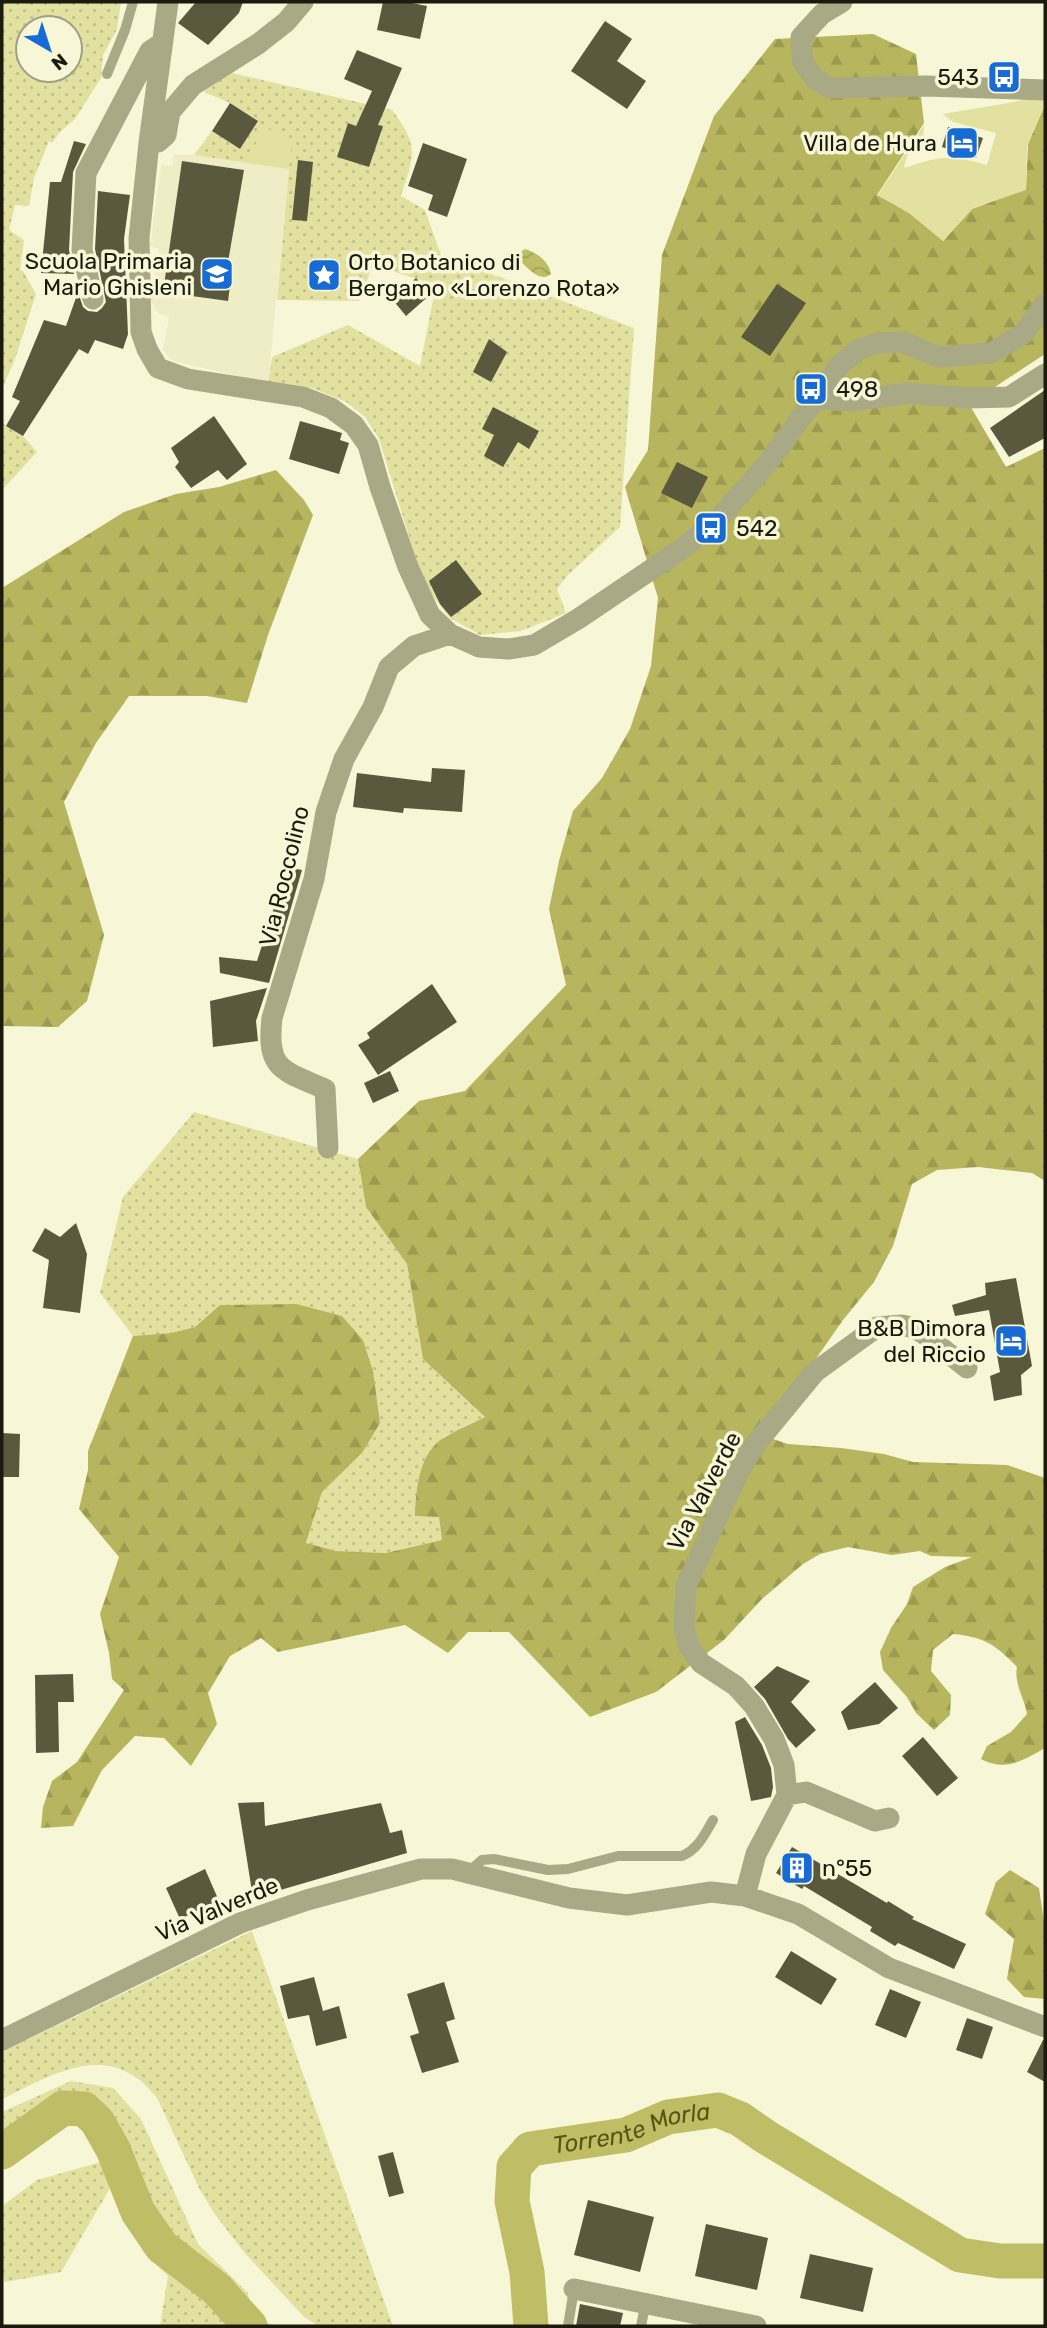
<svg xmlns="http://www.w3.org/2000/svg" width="1047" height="2328" viewBox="0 0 1047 2328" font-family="Rubik,sans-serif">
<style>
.built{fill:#eeedc5}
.grass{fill:url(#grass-dots);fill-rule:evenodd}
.forest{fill:url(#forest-firs)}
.park{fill:#e2e1a0}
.water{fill:url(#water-waves)}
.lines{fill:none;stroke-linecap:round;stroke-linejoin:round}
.river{stroke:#bfbd65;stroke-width:35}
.building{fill:#5a593d}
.lane{stroke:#a9a985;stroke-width:10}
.street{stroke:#a9a985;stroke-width:21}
.labels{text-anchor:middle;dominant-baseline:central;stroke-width:7;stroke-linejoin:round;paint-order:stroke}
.poi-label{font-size:23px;fill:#1a1a0f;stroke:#f7f7d7;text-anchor:end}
.street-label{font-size:23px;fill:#1a1a0f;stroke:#f7f7d7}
.water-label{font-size:24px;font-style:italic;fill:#585614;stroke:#f7f7d7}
</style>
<defs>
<pattern id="grass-dots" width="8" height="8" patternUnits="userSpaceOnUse" patternTransform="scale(1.75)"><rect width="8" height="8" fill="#e2e1a0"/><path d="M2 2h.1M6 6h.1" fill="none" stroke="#c1c089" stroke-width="1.8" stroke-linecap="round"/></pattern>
<pattern id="forest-firs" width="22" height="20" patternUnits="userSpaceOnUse" patternTransform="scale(1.75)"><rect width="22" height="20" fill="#b7b55d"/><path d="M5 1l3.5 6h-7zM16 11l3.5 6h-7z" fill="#9d9b50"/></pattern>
<pattern id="water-waves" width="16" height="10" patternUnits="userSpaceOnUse" patternTransform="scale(1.75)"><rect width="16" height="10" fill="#bfbd65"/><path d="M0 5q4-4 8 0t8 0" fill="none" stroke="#a4a256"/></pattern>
</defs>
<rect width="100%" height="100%" fill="#f7f7d7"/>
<path class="built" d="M 174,155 L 194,155 L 289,169 L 268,383 L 173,361 L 163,350 L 169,317 L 158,313 L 150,299 L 159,249 L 150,246 L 161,165 L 172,166 Z"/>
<path class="grass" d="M 2,2 L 121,2 L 117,29 L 103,55 L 101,78 L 75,119 L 60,132 L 52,143 L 49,141 L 34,178 L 29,206 L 15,205 L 9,230 L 24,240 L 20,270 L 23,271 L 36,294 L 15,359 L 2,389 ZM 70,28 L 70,70 L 28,70 L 28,28 Z
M 224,71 L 392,110 C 420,147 414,155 401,196 L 425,210 L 441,255 L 634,328 L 620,527 L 568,575 L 557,589 L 566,613 L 521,631 L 480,635 L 450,618 L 424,585 L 379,439 L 365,417 L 346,402 L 312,388 L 268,383 L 272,357 L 348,325 L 420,366 L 436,285 L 373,265 L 359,301 L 277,300 L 289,169 L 194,155 L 212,131 L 240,149 L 258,121 L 230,103 L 204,92 L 213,80 ZM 359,118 L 382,126 L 369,167 L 337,157 L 348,124 L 356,126 Z
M 2,423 L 23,436 L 37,452 L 2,490 Z
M 194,1112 L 358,1159 L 366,1207 L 407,1264 L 423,1359 L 485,1417 L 443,1437 L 415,1516 L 439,1517 L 442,1540 L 386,1553 L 336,1551 L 306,1544 L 322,1492 L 362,1453 L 296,1304 L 220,1305 L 195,1327 L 171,1333 L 133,1336 L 100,1293 L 123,1197 Z
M 252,1931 L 393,2326 L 318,2326 L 304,2317 L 243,2251 L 214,2213 L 199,2188 L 157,2098 C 111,2038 55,2073 2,2099 L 2,2049 L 29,2039 Z
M 71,2081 L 113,2088 L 141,2119 L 198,2244 L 248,2293 L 250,2310 L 273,2326 L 160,2326 L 168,2276 L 144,2253 L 124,2218 L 123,2154 L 105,2121 L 89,2104 L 69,2101 L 50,2111 L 40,2120 L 30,2137 L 2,2159 L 2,2112 Z
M 101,2162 L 112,2185 L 61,2272 L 5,2282 L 2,2277 L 2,2206 L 37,2180 Z"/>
<path class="forest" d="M 873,34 L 916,54 L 924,123 L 877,195 L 912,214 L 943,241 L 972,209 L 1026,189 L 1028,144 L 1044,107 L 1045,90 L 1045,354 L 969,404 L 1006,467 L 1045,448 L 1045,1181 L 1032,1173 L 978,1167 L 937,1170 L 912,1184 L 893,1246 L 874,1282 L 843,1320 L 813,1363 L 773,1439 L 788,1444 L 841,1448 L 884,1454 L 913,1462 L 1007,1465 L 1045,1478 L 1045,1748 C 1021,1761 1007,1772 981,1759 L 987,1746 L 1011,1732 L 1027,1714 C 1024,1697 1014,1684 1017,1667 C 995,1644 984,1637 953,1634 L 933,1650 L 931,1671 L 951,1695 L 950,1715 L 934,1730 L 916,1713 L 907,1697 L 883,1670 L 880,1652 L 891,1628 L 907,1604 L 913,1587 L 945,1567 L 972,1557 L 931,1556 L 920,1551 L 892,1555 L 848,1547 L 820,1554 L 803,1564 L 762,1599 L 724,1640 L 656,1692 L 590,1717 L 509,1632 L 468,1632 L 448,1653 L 405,1625 L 278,1652 L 261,1638 L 230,1656 L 208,1693 L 217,1724 L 191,1766 L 164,1738 L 135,1736 L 102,1770 L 73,1826 L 41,1828 L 43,1807 L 52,1781 L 77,1762 L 124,1690 L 112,1679 L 109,1653 L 100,1614 L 119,1557 L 79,1509 L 88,1470 L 88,1451 L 133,1336 L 171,1333 L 195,1327 L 220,1305 L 296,1304 L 342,1316 L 363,1340 L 373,1371 L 380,1423 L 362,1453 L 322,1492 L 306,1543 L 336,1551 L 386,1553 L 442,1540 L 439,1517 L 415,1516 C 416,1488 419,1452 445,1437 C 458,1429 472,1424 485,1417 L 423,1359 L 407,1264 L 366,1207 L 358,1159 L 419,1101 L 465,1091 L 566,985 L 549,909 L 559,861 L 573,811 L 602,778 L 630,729 L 651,666 L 658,598 L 625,487 L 648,450 L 662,255 L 714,116 L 775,39 Z
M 276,470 L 304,500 L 313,515 L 268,635 L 247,703 L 207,696 L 129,696 L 96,743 L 64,802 L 104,935 L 87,1001 L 58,1027 L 2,1026 L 2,588 L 124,512 L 176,494 L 219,487 Z
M 1010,1870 L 1039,1888 L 1045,1929 L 1045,1999 L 1024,1997 L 1007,1979 L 1014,1939 L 985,1914 L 996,1882 Z"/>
<path class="park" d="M 1044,95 L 1043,108 L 1027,146 L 1026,190 L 973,208 L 943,241 L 910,214 L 878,195 L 924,125 L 923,143 L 907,156 L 904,168 C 942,156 948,154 987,165 L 996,133 L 953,122 L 943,114 L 1014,102 Z
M 266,127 L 292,143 L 289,169 L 244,162 Z"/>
<path class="water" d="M 525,249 C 537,253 549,261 551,274 C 540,283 529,269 520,261 L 519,253 Z"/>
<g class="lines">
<g class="river">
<path d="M 2,2152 L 63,2108 L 84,2109 L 97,2121 L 113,2149 L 138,2212 L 162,2247 L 217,2289 L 250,2326"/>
<path id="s1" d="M 531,2326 L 527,2272 L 512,2201 L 514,2167 L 530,2149 L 626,2135 L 668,2117 L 718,2110 L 740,2119 L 766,2137 L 960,2255 L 1000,2261 L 1045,2261"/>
</g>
</g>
<path class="building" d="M 196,2 L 243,2 L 239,13 L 208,45 L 178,23 Z
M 383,2 L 407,2 L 427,6 L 420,39 L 377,30 Z
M 605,21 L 632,39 L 617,61 L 646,81 L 627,109 L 571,71 Z
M 357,50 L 402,68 L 378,125 L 383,126 L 369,167 L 337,157 L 348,123 L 356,126 L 372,91 L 344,79 Z
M 230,103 L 258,121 L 240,149 L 212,131 Z
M 948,127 L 983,138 L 976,158 L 942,147 Z
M 74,141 L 86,144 L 73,172 L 69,250 L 74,274 L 41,273 L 50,182 L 61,182 Z
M 423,143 L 467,159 L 447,217 L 428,210 L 433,195 L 408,186 Z
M 298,160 L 313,162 L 307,221 L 292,220 Z
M 182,161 L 244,170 L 228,262 L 233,263 L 228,301 L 163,292 Z
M 98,191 L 130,195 L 124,239 L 128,334 L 123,349 L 95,340 L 88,354 L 79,349 L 23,436 L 6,426 L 20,401 L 12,397 L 44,320 L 66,326 L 78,292 L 83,307 L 88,311 L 97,312 L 102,308 L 106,302 L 95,249 Z
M 416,278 L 431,294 L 406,316 L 392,299 Z
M 777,284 L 806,303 L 770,356 L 741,337 Z
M 489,339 L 507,352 L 491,382 L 473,372 Z
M 1045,390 L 1045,438 L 1009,457 L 990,428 Z
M 493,407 L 539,431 L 529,449 L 518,442 L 503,467 L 484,456 L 494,435 L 482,429 Z
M 214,416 L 247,464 L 227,480 L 218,470 L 191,488 L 175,467 L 179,462 L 171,448 Z
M 300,421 L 342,433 L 340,440 L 349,443 L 339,474 L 289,459 Z
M 677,462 L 708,477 L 692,508 L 661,493 Z
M 456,560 L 482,594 L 451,617 L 440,604 L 429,581 Z
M 432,768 L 465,770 L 462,812 L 404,808 L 403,813 L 353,807 L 357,773 L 431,782 Z
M 287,867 L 302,870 L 269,983 L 220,973 L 219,957 L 257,961 Z
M 432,984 L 457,1022 L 378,1075 L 358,1045 L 370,1038 L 367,1033 Z
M 267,988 L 256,1021 L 258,1041 L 213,1047 L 210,1001 Z
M 390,1071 L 399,1091 L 373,1103 L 364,1083 Z
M 76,1223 L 87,1254 L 80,1313 L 43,1308 L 49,1260 L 32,1251 L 45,1228 L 60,1237 Z
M 1016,1278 L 1032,1366 L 1021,1375 L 1022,1395 L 994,1401 L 990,1376 L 1000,1372 L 989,1310 L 955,1316 L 952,1305 L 986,1295 L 985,1283 Z
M 2,1433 L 20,1434 L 19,1477 L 2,1477 Z
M 777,1666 L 810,1681 L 791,1702 L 816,1730 L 796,1748 L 788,1739 L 765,1699 L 754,1687 Z
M 73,1674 L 74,1702 L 58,1702 L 59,1752 L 36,1753 L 35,1675 Z
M 875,1682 L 898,1708 L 879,1724 L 848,1730 L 841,1712 Z
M 745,1717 L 762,1745 L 771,1768 L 773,1787 L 771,1797 L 751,1801 L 735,1722 Z
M 923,1737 L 958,1778 L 937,1796 L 902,1756 Z
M 264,1802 L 265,1826 L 381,1803 L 390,1833 L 402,1830 L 407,1853 L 253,1898 L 238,1803 Z
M 792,1847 L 887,1903 L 888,1901 L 914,1917 L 912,1919 L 966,1944 L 954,1969 L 898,1943 L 895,1946 L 870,1931 L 872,1927 L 804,1886 L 802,1889 L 776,1873 Z
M 205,1869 L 219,1901 L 180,1919 L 166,1888 Z
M 791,1951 L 837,1979 L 821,2005 L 775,1977 Z
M 314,1977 L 323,2011 L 339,2006 L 347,2038 L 316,2046 L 309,2015 L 288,2019 L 280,1986 Z
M 444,1982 L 455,2019 L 446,2022 L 459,2062 L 422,2073 L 410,2036 L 419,2033 L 407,1994 Z
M 890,1989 L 921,2002 L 906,2038 L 875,2025 Z
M 967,2018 L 993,2027 L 982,2059 L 956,2050 Z
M 1043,2040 L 1045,2040 L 1045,2082 L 1027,2072 Z
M 393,2152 L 404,2193 L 389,2197 L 378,2156 Z
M 588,2200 L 654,2217 L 640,2272 L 574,2255 Z
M 706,2224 L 768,2238 L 757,2290 L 695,2276 Z
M 810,2254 L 873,2268 L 863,2312 L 800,2298 Z
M 580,2304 L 623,2313 L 620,2326 L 576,2326 Z"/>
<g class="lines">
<path class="lane" d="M 107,74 L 125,30 L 133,2
M 467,1873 L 482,1860 L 494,1859 L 548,1870 L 568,1869 L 618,1856 L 682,1856 C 698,1849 705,1834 713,1820
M 568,2326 L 574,2289
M 641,2326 L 646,2302"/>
<path class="street" d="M 168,2 L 149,143 L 139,238 L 141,332 L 147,349 L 158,368 L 188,379 L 303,397 L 331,408 L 354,425 L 368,445 L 380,487 L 408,567 L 430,615 L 450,634 L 479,647 L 508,649 L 534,645 L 578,619 L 683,548 L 720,517 L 767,464 L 839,366 L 859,349 L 878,343 L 902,342 L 939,357 L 991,353 L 1023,334 L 1045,304
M 842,2 L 822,14 L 801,37 L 803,62 L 814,78 L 830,88 L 926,86 L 1045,90
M 149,143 L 158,142 L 166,135 L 170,112 L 193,85 L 258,44 L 286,22 L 303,2
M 93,299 L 82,250 L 86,173 L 150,51 L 162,43
M 815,399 L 852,401 L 909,393 L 968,398 L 1009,397 L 1045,374
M 328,1148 L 325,1089 C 282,1070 266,1070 272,1018 L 314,879 L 326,812 L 344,759 L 373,707 L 389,667 L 414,646 L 450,634
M 787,1795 L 784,1765 L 774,1739 L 754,1706 L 736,1686 L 701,1663 L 689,1646 L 684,1627 L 686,1586 L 738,1473 L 754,1446 L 815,1372 L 877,1327 L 902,1325 L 914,1328 L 924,1334 L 967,1368
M 745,1896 L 756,1854 L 787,1795 L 806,1792 L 875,1821 L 889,1818
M 2,2040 L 240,1923 L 307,1900 L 421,1869 L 452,1869 L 569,1898 L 627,1905 L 711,1892 L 745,1896 L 798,1914 L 889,1968 L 1045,2027
M 574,2289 L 756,2326"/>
</g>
<defs>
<symbol id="bus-square" viewBox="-11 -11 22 22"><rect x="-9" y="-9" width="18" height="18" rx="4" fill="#166bd5" stroke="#f7f7d7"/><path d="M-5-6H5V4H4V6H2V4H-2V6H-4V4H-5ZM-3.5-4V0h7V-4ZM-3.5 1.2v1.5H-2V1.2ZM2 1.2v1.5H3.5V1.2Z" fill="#fff"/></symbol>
<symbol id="hotel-square" viewBox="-11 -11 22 22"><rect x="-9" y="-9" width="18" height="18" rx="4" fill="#166bd5" stroke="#f7f7d7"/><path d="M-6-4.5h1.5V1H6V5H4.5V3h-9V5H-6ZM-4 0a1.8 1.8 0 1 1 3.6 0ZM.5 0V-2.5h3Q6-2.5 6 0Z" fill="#fff"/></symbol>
<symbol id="school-square" viewBox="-11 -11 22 22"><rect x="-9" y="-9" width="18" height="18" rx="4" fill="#166bd5" stroke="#f7f7d7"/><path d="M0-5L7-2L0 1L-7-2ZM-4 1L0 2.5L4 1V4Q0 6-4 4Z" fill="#fff"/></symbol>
<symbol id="sight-square" viewBox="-11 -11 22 22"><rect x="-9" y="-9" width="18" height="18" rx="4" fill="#166bd5" stroke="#f7f7d7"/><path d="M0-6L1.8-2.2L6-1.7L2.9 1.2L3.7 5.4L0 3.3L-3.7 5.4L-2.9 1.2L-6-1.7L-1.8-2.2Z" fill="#fff"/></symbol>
<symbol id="building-square" viewBox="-11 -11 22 22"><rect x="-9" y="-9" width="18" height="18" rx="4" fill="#166bd5" stroke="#f7f7d7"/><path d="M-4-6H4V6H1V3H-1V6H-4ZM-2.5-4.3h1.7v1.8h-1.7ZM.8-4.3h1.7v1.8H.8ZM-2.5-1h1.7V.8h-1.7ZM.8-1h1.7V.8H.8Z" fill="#fff"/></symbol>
</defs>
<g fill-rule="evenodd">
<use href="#bus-square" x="985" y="58" width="38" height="38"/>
<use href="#hotel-square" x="943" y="124" width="38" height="38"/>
<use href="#school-square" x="198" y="255" width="38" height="38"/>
<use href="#sight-square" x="305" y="256" width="38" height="38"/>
<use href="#bus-square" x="792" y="370" width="38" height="38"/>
<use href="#bus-square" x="692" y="509" width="38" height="38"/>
<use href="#hotel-square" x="992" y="1322" width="38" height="38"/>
<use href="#building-square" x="778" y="1849" width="38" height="38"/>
</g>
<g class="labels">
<g class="poi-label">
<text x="979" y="77">543</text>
<text x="937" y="143">Villa de Hura</text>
<text x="192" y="261">Scuola Primaria<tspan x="192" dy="26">Mario Ghisleni</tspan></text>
<text x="348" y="262" text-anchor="start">Orto Botanico di<tspan x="348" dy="26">Bergamo «Lorenzo Rota»</tspan></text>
<text x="836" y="389" text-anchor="start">498</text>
<text x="736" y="528" text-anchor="start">542</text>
<text x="986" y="1328">B&amp;B Dimora<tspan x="986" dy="26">del Riccio</tspan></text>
<text x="822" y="1868" text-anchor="start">n°55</text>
</g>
<g class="street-label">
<text transform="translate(284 876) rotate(-76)">Via Roccolino</text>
<text transform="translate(704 1491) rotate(-62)">Via Valverde</text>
<text transform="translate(217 1909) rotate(-23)">Via Valverde</text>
</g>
<g class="water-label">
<text stroke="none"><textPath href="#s1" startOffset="289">Torrente Morla</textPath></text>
</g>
</g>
<rect width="1047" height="2328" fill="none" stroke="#1a1a0f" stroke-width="7"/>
<g transform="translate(49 49) rotate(141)"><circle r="33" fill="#f7f7d7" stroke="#9f9f87" stroke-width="2"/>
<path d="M0-5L12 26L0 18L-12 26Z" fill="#166bd5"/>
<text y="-10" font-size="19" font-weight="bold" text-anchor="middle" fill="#1a1a0f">N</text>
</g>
</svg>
